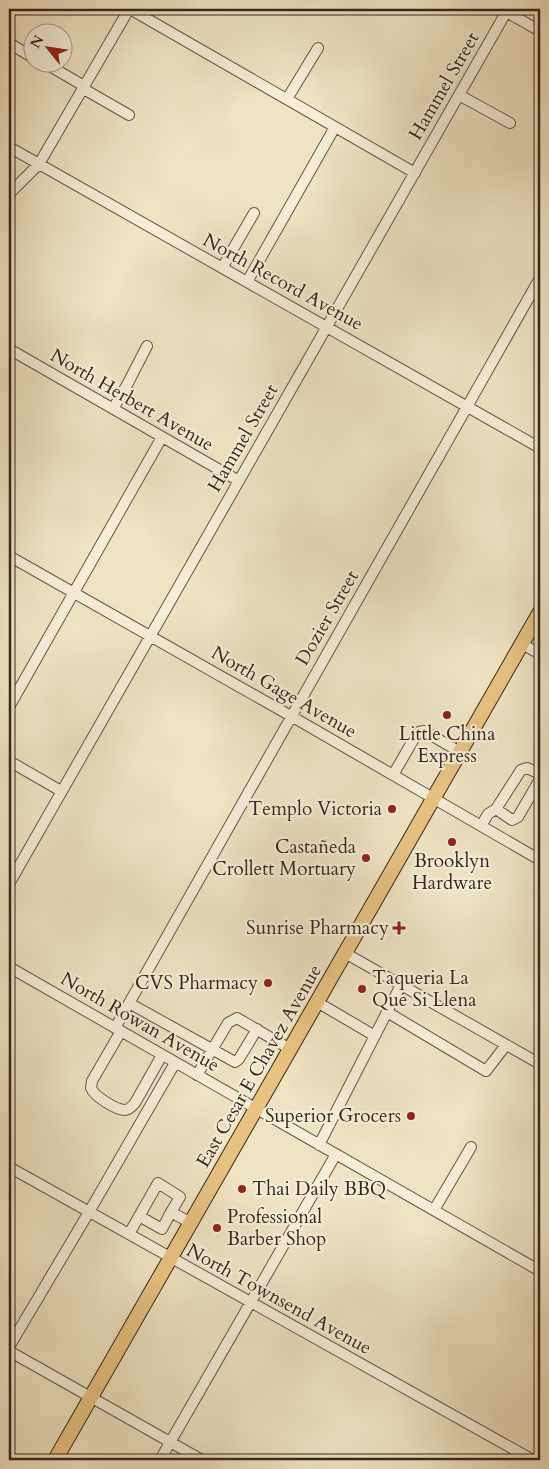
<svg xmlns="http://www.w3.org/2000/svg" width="549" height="1469" viewBox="0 0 549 1469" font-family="Cardo,serif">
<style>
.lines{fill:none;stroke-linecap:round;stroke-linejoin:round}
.minor-casing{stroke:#655645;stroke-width:12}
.major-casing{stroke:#37271b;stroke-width:16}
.minor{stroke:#f4edd7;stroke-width:10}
.major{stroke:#e7c281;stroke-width:14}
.poi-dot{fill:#8f2418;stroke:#f4edd7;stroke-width:2}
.labels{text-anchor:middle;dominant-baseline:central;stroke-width:4.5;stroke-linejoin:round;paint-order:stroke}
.street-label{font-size:19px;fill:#37271b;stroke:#f4edd7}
.poi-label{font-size:19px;fill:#37271b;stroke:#f4edd7;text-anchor:end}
</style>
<rect width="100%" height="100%" fill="#eee3c2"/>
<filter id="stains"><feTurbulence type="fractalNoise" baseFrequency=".004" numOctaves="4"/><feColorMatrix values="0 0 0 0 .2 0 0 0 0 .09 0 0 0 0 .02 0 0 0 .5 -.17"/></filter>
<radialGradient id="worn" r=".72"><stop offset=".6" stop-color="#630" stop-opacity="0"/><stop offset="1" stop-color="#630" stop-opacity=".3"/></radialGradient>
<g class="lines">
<defs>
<path id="minor" d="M 130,9 L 415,173
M 501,9 L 540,31
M 9,43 L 32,57
M 43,62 L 84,86
M 82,88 L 129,115
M 459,95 L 510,123
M 287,99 L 318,48
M 9,147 L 540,448
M 9,194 L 39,164 L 129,9
M 222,268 L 254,213
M 247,282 L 335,127
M 9,349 L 239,481
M 113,409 L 128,383 L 147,346
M 9,556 L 291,716 L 540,860
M 522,644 L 540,654
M 9,707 L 162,437
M 9,761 L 61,791
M 393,775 L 415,737 L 419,732 L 424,731 L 460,752
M 481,826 L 488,814 L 496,809 L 521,770 L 527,768 L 540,774 L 540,779 L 518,817 L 512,820 L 496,809
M 9,884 L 508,9
M 345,953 L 540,1064
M 9,967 L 540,1271
M 317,1002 L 375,1036
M 129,1003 L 235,1062 L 239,1059 L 257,1029
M 387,1012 L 401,985
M 115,1028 L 540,278
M 121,1031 L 92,1081 L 91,1088 C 94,1096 116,1110 125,1110 C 129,1110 132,1106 135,1103 L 162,1055
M 197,1075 L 228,1023 L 237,1018 L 290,1049
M 319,1145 L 387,1012 L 486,1071 L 506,1045
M 9,1167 L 533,1460
M 434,1210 L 471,1147
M 139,1216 L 162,1229 L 171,1212
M 129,1234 L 158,1183 L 180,1197 L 171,1212 L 191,1223
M 9,1347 L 89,1212 L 175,1063
M 9,1351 L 202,1460
M 160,1460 L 336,1154"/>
<path id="major" d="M 55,1460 L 540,612"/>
</defs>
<use href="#minor" class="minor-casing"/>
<use href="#major" class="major-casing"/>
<use href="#minor" class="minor"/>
<use href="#major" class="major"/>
</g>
<g class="poi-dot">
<circle cx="447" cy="715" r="5"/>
<circle cx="392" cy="809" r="5"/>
<circle cx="452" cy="842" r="5"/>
<circle cx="366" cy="858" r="5"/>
<path d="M396.5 920.5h5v5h5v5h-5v5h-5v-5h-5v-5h5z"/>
<circle cx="268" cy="983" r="5"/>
<circle cx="362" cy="989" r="5"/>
<circle cx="411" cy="1116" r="5"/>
<circle cx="242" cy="1189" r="5"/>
<circle cx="217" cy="1228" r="5"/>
</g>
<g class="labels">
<g class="street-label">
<text transform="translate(444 86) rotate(-60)">Hammel Street</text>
<text transform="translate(283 282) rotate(29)">North Record Avenue</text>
<text transform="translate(132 400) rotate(30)">North Herbert Avenue</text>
<text transform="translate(243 438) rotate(-60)">Hammel Street</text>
<text transform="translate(327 618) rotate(-60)">Dozier Street</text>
<text transform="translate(284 692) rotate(30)">North Gage Avenue</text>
<text transform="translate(140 1022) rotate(30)">North Rowan Avenue</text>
<text transform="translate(259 1066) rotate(-60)">East Cesar E Chavez Avenue</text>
<text transform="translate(279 1299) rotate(29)">North Townsend Avenue</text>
</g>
<g class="poi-label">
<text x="447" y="734" text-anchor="middle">Little China<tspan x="447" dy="22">Express</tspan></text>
<text x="382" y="809">Templo Victoria</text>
<text x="356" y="847">Castañeda<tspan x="356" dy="22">Crollett Mortuary</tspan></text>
<text x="452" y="861" text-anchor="middle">Brooklyn<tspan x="452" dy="22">Hardware</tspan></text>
<text x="389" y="928">Sunrise Pharmacy</text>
<text x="372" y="978" text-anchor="start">Taqueria La<tspan x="372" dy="22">Que Si Llena</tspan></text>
<text x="258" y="983">CVS Pharmacy</text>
<text x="401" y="1116">Superior Grocers</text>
<text x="252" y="1189" text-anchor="start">Thai Daily BBQ</text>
<text x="227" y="1217" text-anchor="start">Professional<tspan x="227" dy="22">Barber Shop</tspan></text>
</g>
</g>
<rect width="549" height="1469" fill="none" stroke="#eee3c2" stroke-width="30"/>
<rect x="10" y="10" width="529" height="1449" fill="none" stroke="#37271b" stroke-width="2.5"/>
<rect x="15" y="15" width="519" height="1439" fill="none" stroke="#37271b"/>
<g transform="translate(48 48) rotate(300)"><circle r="24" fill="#f4edd7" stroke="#a89e8c"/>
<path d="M0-4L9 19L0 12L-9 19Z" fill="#8f2418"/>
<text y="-8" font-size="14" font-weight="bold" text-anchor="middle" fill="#37271b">N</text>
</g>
<rect width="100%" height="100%" filter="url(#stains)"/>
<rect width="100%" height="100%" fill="url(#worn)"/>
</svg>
